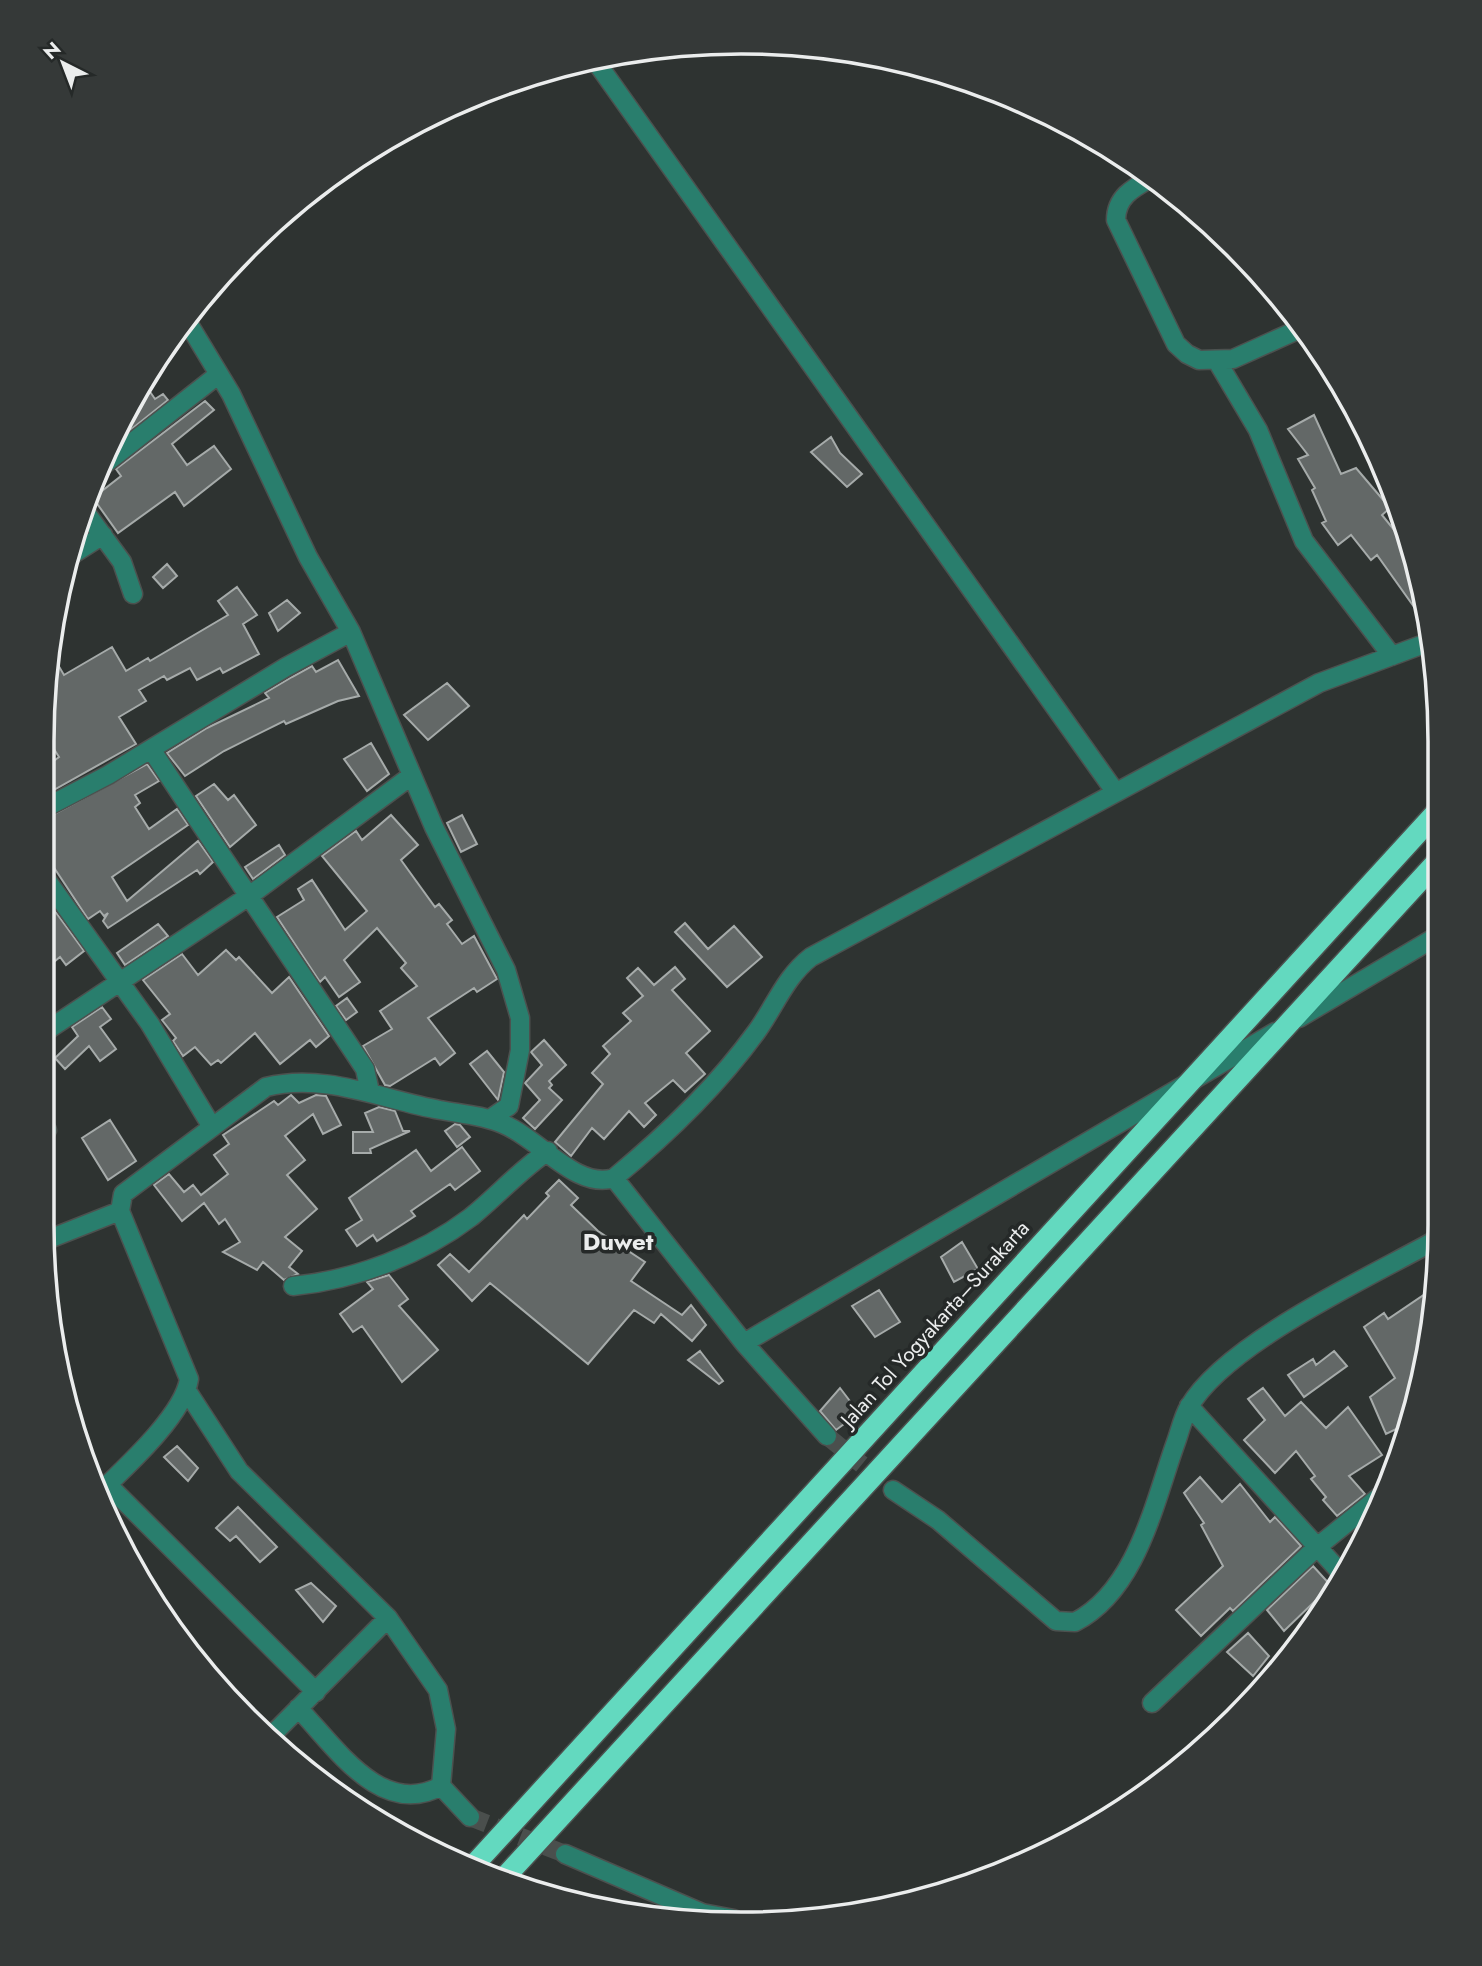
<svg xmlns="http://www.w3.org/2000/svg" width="1482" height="1966" viewBox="0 0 1482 1966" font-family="Jost,sans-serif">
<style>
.building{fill:#636867;stroke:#a6abaa;stroke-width:2}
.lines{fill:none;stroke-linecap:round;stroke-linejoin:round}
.minor-tunnel{stroke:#4a4f4d;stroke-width:18;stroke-dasharray:18 9;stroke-linecap:butt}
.minor-casing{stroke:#4c514f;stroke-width:21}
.highway-casing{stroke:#4c514f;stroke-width:24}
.minor{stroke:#297e6d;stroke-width:18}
.highway{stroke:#63d9bf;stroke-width:21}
.labels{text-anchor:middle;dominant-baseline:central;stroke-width:7;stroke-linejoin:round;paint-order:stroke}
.street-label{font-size:21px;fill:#ebeded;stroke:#252928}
.quarter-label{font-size:24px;font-weight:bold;fill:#ebeded;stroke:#252928}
.rim{fill:none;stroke:#ebeded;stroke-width:3.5}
</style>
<rect width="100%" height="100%" fill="#2e3331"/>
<path class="building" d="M 144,383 L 155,399 L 163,394 L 168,400 L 109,447 Z
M 205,401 L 214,410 L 172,444 L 187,465 L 214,446 L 231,469 L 184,506 L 175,492 L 118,533 L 93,498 L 121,476 L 116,469 Z
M 1314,415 L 1341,474 L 1356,468 L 1390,508 L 1382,515 L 1403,541 L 1408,538 L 1429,628 L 1377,555 L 1371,560 L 1351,535 L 1338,545 L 1322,523 L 1326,521 L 1312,490 L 1315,488 L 1298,459 L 1308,455 L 1288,429 Z
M 831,437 L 840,453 L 862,474 L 847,487 L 811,452 Z
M 167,564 L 177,576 L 163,588 L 153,577 Z
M 237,587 L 257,615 L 243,624 L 259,654 L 223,673 L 220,668 L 197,680 L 190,668 L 167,680 L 164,676 L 139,690 L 146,701 L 119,717 L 136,744 L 43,796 L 43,769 L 59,757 L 43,732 L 43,696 L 51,653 L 64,675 L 112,647 L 126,671 L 148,658 L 150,661 L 228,615 L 218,601 Z
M 287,600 L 300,613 L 278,631 L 269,613 Z
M 338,660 L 359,696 L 338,701 L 286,724 L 284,721 L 224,751 L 185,776 L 167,753 L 207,728 L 269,698 L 265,693 L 292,677 L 312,666 L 316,672 Z
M 447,683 L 469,706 L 428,740 L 404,715 Z
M 371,743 L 389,774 L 367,791 L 344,759 Z
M 147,764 L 159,781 L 135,795 L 140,803 L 135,807 L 149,829 L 177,809 L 188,825 L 112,877 L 127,901 L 198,841 L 213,862 L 200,874 L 197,870 L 108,928 L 103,921 L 108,913 L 104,916 L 100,911 L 88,919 L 43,851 L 43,820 Z
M 214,784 L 228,800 L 234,795 L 256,825 L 230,847 L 196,796 Z
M 391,815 L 418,845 L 401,860 L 435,907 L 439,904 L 452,920 L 447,924 L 462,944 L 474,936 L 497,979 L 477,992 L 474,988 L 428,1018 L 455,1053 L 440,1065 L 435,1058 L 390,1086 L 385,1085 L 363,1046 L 392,1029 L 380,1011 L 417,986 L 401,968 L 406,963 L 377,928 L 344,960 L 360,982 L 339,997 L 325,977 L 320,982 L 277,917 L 304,900 L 298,889 L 312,880 L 345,930 L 367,911 L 322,856 L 356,831 L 362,840 Z
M 462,815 L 477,844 L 461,852 L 447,823 Z
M 279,845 L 285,855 L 253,879 L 245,867 Z
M 49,903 L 84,951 L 66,965 L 60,957 L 43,971 L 43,908 Z
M 685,923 L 708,949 L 734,926 L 762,957 L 727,987 L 675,932 Z
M 158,924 L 168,936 L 125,965 L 117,953 Z
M 226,950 L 236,960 L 239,957 L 272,993 L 289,977 L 329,1036 L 316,1047 L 310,1040 L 280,1064 L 255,1033 L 221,1063 L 218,1060 L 211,1065 L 195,1047 L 183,1056 L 173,1041 L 176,1038 L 162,1020 L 170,1014 L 143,980 L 182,954 L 198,975 Z
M 675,967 L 685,979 L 672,990 L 710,1031 L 686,1053 L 705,1074 L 685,1092 L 673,1080 L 645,1103 L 656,1115 L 644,1127 L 629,1111 L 604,1139 L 592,1128 L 571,1156 L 555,1142 L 603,1084 L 592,1073 L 610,1054 L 603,1046 L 631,1021 L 623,1013 L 643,996 L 627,978 L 638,968 L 654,985 Z
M 347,998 L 357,1012 L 346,1020 L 336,1006 Z
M 102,1007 L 111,1019 L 100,1027 L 116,1049 L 100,1061 L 89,1046 L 65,1069 L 55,1058 L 78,1036 L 72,1027 Z
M 544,1040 L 566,1065 L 549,1081 L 552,1085 L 549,1088 L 562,1100 L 535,1129 L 523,1118 L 540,1100 L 525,1083 L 542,1065 L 531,1052 Z
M 487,1051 L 504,1072 L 498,1100 L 470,1064 Z
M 291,1095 L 299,1103 L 316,1095 L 326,1096 L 341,1125 L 323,1134 L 313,1114 L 285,1136 L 305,1160 L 287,1175 L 317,1209 L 285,1237 L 302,1251 L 289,1267 L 298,1274 L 284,1280 L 263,1262 L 257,1270 L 223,1252 L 240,1242 L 225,1219 L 219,1224 L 204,1203 L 182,1221 L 154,1185 L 169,1174 L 184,1192 L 193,1185 L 201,1195 L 228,1174 L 214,1155 L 229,1144 L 223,1135 L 274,1101 L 278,1105 Z
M 379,1107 L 395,1111 L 403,1131 L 410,1131 L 370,1149 L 371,1153 L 353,1153 L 353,1132 L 373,1132 L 365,1113 Z
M 110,1120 L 136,1161 L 108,1180 L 82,1138 Z
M 455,1124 L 460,1125 L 470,1137 L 457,1147 L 445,1131 Z
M 462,1147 L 480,1171 L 455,1190 L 450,1184 L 411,1211 L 415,1216 L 377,1241 L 373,1235 L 357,1246 L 346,1230 L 362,1220 L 349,1198 L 416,1150 L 431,1171 Z
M 559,1180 L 578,1198 L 571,1205 L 598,1231 L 645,1262 L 631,1281 L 682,1315 L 691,1305 L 706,1325 L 692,1341 L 661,1314 L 654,1323 L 634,1310 L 588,1364 L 490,1283 L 472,1301 L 438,1265 L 450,1254 L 469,1272 L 524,1215 L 527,1219 L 549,1196 L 546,1193 Z
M 962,1242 L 978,1269 L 954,1282 L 941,1257 Z
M 389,1275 L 408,1299 L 399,1306 L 438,1350 L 402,1382 L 362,1326 L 353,1332 L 340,1314 L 373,1289 L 367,1282 Z
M 1434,1288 L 1434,1317 L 1409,1423 L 1386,1434 L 1370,1397 L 1395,1378 L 1364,1327 L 1384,1313 L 1388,1319 Z
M 879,1290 L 900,1322 L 875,1337 L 852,1306 Z
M 700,1351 L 723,1381 L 719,1384 L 688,1360 Z
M 1334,1351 L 1347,1366 L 1304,1397 L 1288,1375 L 1313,1359 L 1316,1365 Z
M 840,1388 L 859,1413 L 836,1430 L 820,1411 Z
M 1263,1388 L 1285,1416 L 1301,1402 L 1326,1428 L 1348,1407 L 1382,1455 L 1349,1476 L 1365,1494 L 1337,1516 L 1323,1500 L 1326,1497 L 1311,1479 L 1315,1476 L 1296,1451 L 1275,1473 L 1244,1440 L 1265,1420 L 1248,1399 Z
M 177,1446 L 198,1468 L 188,1481 L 164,1457 Z
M 1200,1477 L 1222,1502 L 1240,1484 L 1270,1522 L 1275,1517 L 1301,1546 L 1233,1611 L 1230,1608 L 1201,1636 L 1176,1610 L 1223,1566 L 1201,1525 L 1204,1523 L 1184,1493 Z
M 238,1507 L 277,1547 L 260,1562 L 236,1536 L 230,1541 L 216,1528 Z
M 1313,1566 L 1334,1589 L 1325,1609 L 1315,1601 L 1284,1631 L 1267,1610 Z
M 311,1583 L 336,1606 L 323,1622 L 296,1590 Z
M 1248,1633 L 1269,1656 L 1253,1676 L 1227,1652 Z"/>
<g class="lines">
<path class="minor-tunnel" d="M 827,1436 L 893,1490
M 470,1817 L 565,1854"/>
<defs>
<path id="minor" d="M 594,59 L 1114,790
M 1151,178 C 1133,188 1116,197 1116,220 L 1176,344 L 1187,354 L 1199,360 L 1233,359 L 1302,328
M 185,318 L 231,394 L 308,557 L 351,632 L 434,827 L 506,970 L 520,1018 L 520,1050 L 509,1106 L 490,1119
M 1217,361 L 1258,430 L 1304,541 L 1392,656
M 101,467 L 219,374
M 84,510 L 122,562 L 133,594
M 67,558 L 103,535
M 151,749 C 221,856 294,962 365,1069 L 370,1092
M 43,809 L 108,775 L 286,667 L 351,632
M 43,875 L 150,1024 L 212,1127
M 1299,1018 L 1434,938
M 43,1033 L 249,896 L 411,776
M 42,1121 L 47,1130
M 614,1178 L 744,1343 L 827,1436
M 44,1241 L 120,1211
M 293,1286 C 355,1280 421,1255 471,1217 C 497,1196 520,1170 548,1151
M 744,1343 L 1275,1032
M 187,1391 L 239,1471 L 388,1618 L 438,1690 L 446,1729 L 441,1786 L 470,1817
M 1189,1406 L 1342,1574
M 108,1485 L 316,1692
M 893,1490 L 938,1520 L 1056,1621 L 1075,1622 C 1137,1590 1154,1503 1176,1442 C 1180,1431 1183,1417 1189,1407 C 1225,1344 1369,1277 1434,1241
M 101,1491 C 127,1466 184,1414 189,1379 L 120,1211 L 123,1194 L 266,1087 C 325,1072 383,1100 440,1110 C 461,1114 482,1115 503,1124 C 540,1139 576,1190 614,1178 C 665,1136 718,1085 757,1031 C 775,1006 786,976 811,957 L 1319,683 L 1432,641
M 1152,1703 L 1317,1547 L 1379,1497
M 298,1708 C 335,1746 381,1819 441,1786
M 269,1738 L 388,1618
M 565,1854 L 702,1913 L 734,1919"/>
<path id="highway" d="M 473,1866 L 1434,815
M 505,1877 L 1434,865"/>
</defs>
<use href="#minor" class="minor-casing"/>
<use href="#highway" class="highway-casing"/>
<use href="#minor" class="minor"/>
<use href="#highway" class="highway"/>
</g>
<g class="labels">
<g class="street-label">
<text transform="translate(935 1324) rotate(-48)">Jalan Tol Yogyakarta–Surakarta</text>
</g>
<g class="quarter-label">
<text x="618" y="1241">Duwet</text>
</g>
</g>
<path d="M0 0H1482V1966H0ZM741 54H741A687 687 0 0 1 1428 741V1225A687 687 0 0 1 741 1912H741A687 687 0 0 1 54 1225V741A687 687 0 0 1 741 54Z" fill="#353938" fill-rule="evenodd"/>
<path class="rim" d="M741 54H741A687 687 0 0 1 1428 741V1225A687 687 0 0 1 741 1912H741A687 687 0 0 1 54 1225V741A687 687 0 0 1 741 54Z"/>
<g transform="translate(63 63) rotate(318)" stroke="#252928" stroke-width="5" paint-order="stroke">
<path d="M0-5L12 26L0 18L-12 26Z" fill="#ebeded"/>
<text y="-10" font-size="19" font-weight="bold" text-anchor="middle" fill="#ebeded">N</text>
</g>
</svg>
